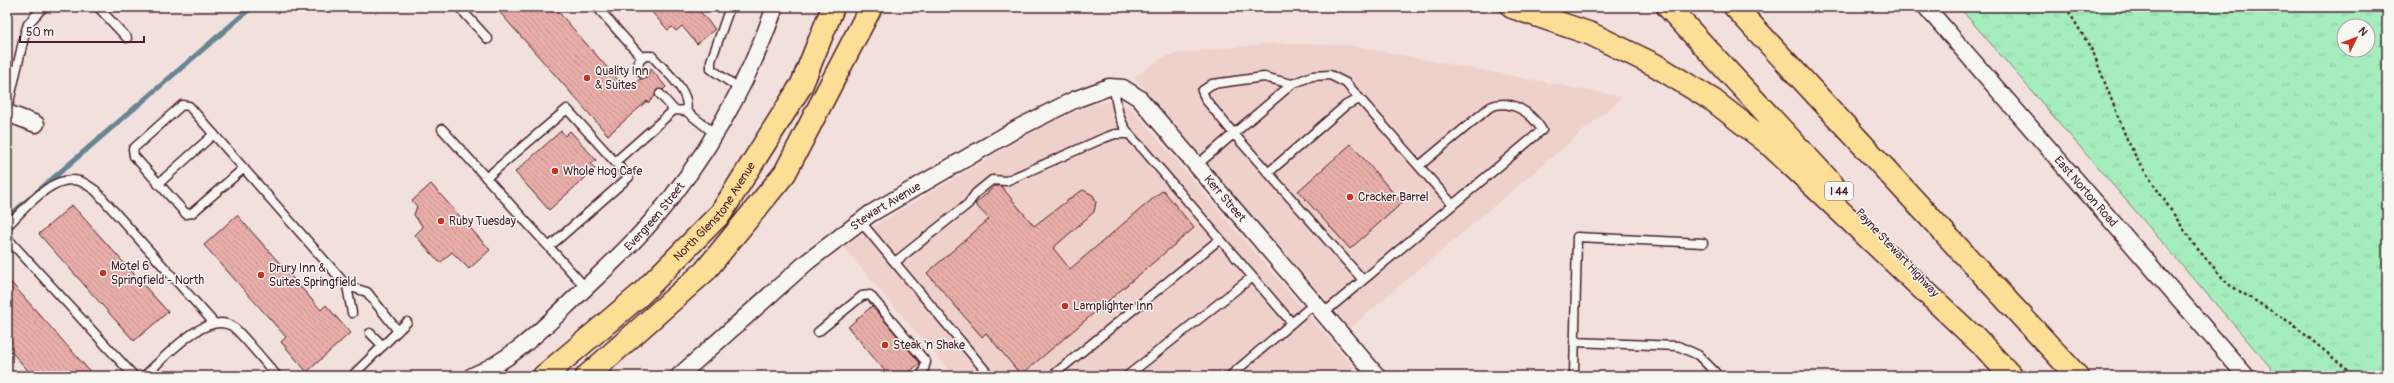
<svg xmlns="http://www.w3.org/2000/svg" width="2394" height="383" viewBox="0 0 2394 383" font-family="Pangolin,sans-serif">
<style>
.built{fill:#efd1cc}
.grass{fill:url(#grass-tufts);stroke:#778674;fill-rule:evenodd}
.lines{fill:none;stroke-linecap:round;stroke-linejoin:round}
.stream{stroke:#678493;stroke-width:5}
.building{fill:url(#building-back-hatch);stroke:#4a1f2b}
.lane-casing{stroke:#4a1f2b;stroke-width:11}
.street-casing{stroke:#4a1f2b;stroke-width:19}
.primary-casing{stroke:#4a1f2b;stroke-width:25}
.highway-casing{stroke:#4a1f2b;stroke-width:25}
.path{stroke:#4a1f2b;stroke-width:2.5;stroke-dasharray:3 3;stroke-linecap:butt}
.lane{stroke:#f6f6f2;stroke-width:8}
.street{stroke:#f6f6f2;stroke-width:16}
.primary{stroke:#fcde96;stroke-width:22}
.highway{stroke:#fcde96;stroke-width:22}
.poi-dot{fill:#c8321e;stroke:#f6f6f2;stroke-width:1.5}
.labels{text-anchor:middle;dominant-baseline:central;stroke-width:3;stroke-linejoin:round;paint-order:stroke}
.shield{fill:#f6f6f2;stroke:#7e6067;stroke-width:1}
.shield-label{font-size:11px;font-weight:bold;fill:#4a1f2b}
.poi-label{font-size:12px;fill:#4a1f2b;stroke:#f6f6f2;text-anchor:start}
.street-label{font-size:12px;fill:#4a1f2b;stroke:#f6f6f2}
</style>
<defs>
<pattern id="grass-tufts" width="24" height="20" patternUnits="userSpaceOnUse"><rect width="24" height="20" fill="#a4edbc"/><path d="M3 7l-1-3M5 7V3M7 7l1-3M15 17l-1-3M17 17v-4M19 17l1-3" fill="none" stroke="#8fcba2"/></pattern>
<pattern id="building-back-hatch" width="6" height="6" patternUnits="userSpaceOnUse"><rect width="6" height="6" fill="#e8ada8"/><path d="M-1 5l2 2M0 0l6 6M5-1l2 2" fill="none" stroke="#c89491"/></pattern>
</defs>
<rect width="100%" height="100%" fill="#f2e0dc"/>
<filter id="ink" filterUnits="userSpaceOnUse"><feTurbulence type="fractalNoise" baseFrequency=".025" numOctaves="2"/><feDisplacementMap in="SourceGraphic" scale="8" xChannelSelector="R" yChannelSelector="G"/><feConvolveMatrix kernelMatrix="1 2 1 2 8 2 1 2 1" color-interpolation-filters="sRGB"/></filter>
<g filter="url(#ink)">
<path class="built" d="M 1272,43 L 1349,45 L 1623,97 L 1350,328 L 1134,77 L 1164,57 L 1180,53 Z
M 1113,101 L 1123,103 L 1133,110 L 1361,376 L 954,376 L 843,247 L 892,215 L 1046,124 L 1094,104 Z"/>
<path class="grass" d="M 1959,7 L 2387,7 L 2387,376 L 2278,376 ZM 2344,26 L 2368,26 L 2368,50 L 2344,50 Z"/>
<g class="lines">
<path class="stream" d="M 37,192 L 252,7
M 7,218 L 29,199"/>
</g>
<path class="building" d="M 495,7 L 554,7 L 627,90 L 640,79 L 646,78 L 651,69 L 666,87 L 663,90 L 657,90 L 655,96 L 648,103 L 647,101 L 608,135 Z
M 647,7 L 696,7 L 715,29 L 697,44 L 682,26 L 676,31 L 672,27 L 668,30 Z
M 561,131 L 565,136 L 570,131 L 596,160 L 591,164 L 595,169 L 549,210 L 515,172 Z
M 1351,144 L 1402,203 L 1350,249 L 1298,191 Z
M 431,184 L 490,250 L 469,269 L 452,252 L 440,263 L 415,235 L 423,227 L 414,215 L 417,206 L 412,201 Z
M 995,186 L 1001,186 L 1034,226 L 1076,194 L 1083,190 L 1093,195 L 1096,202 L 1094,212 L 1053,248 L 1070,269 L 1163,190 L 1194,228 L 1021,375 L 986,333 L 982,337 L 927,273 L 989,219 L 975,204 Z
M 72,205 L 168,312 L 134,341 L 39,234 Z
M 237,215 L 321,310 L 326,305 L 350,333 L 307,372 L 281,342 L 286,337 L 204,245 Z
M 7,278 L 94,376 L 33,376 L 7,347 Z
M 872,306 L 920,363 L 905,376 L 889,376 L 848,327 Z"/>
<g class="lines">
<defs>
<path id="lane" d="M 98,7 L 127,38
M 459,7 L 488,39
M 597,7 L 642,58
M 730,7 L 711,61 L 711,69 L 740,89
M 643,74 L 638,66 L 639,61 L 645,56 L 652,56 C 664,70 692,92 686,111
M 1292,84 L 1264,77 L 1212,84 L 1202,91 L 1206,100 L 1234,134 L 1363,280
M 1114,88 C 1118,117 1120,127 1142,148 L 1292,323
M 660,94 L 674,110
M 7,111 L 25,33 L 28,24 L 43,7
M 442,129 L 549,247
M 1197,165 L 1292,84 L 1312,76 L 1330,75 L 1346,83 L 1453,205
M 244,168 L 192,213 L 186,214 L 134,156 L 133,149 L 182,105 L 189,106 L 347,286 L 367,292 L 398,331
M 1268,173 L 1346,105 L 1360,99
M 486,178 L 567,109 L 615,162
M 158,184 L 214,134
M 860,221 L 990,376
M 7,226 C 25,209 51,174 79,181 C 84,182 90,187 95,190 L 214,323
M 7,238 L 134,376
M 895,262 L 968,204 L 976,193 L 992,180 L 1006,181 L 1104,138 L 1115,134 L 1128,134
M 347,286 L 352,313
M 586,288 L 549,247 L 629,177 L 615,162 L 674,110 L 686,111 L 715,134
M 1324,313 L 1542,130 C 1531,112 1510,98 1490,107 L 1419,166
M 818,332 L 862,296 L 870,295 L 926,362 L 922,376
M 370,333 L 383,346
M 1574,342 L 1678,346 L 1698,355 L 1715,372 L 1710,376
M 144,376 C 163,360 205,310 232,326 C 240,331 268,366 277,376
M 352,376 L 407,322
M 1052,376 L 1220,239
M 1127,376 L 1252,277
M 1230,376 L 1315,303
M 1574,376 L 1577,237 L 1703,243"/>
<g id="street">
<path id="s1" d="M 1926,7 L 2246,376"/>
<path d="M 7,113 L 36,124"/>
<path id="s2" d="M 472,376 C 513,360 545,326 577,296 C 602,272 629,248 652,221 C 706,159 748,84 775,7"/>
<path id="s3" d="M 679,376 L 807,262 L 870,214 L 1018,128 L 1074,100 L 1109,87 L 1123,88 L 1139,98 L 1377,376"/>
</g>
<g id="primary">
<path id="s4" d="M 544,376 L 641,294 L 721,213 L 802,84 L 833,7"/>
<path d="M 587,376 L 705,271 L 785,173 L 871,7"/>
</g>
<path id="highway" d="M 1512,7 L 1591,34 L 1655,65 L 1714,101 L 1768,143 L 1984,347
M 1668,7 L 1833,185
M 1735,7 L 2077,376
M 1974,336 L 2011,376"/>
</defs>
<use href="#lane" class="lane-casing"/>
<use href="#street" class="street-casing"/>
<use href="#primary" class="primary-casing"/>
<use href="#highway" class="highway-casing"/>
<path class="path" d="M 2066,7 L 2093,52 L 2126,137 L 2138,161 L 2195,246 L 2228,284 L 2291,323 L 2355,376"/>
<use href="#lane" class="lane"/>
<use href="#street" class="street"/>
<use href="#primary" class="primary"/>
<use href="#highway" class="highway"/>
</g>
</g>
<g class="poi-dot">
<circle cx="587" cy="78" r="4"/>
<circle cx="555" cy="171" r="4"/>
<circle cx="1350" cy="197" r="4"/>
<circle cx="441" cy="221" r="4"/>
<circle cx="103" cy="273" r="4"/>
<circle cx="261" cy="275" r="4"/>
<circle cx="1065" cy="306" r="4"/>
<circle cx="885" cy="345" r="4"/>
</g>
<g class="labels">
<rect class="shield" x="1825" y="182" width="28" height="18" rx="3"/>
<g class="shield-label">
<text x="1839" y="191">I 44</text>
</g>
<g class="poi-label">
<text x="595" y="71">Quality Inn<tspan x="595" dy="14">&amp; Suites</tspan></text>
<text x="563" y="171">Whole Hog Cafe</text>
<text x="1358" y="197">Cracker Barrel</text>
<text x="449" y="221">Ruby Tuesday</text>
<text x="111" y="266">Motel 6<tspan x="111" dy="14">Springfield - North</tspan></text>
<text x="269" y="268">Drury Inn &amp;<tspan x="269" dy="14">Suites Springfield</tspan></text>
<text x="1073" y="306">Lamplighter Inn</text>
<text x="893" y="345">Steak 'n Shake</text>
</g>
<g class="street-label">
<text stroke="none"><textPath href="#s1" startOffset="244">East Norton Road</textPath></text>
<text stroke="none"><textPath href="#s3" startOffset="687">Kerr Street</textPath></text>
<text stroke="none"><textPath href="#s3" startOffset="268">Stewart Avenue</textPath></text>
<text stroke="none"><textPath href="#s4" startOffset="238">North Glenstone Avenue</textPath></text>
<text stroke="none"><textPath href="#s2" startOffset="244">Evergreen Street</textPath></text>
<text transform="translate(1897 253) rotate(47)">Payne Stewart Highway</text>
</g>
</g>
<rect width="2394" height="383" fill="none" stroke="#f6f6f2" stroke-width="24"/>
<rect x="12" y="12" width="2370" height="359" fill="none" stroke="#4a1f2b" stroke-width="1.5" filter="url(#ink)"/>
<g transform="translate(2356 38) rotate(47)"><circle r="19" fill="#f6f6f2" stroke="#b1a0a2"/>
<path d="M0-3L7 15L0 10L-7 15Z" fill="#c8321e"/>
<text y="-6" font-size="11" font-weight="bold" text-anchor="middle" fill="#4a1f2b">N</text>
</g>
<path d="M20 36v6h124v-6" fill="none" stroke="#4a1f2b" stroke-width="2"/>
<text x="26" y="36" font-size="12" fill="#4a1f2b" stroke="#f6f6f2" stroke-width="3" paint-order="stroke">50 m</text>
</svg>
